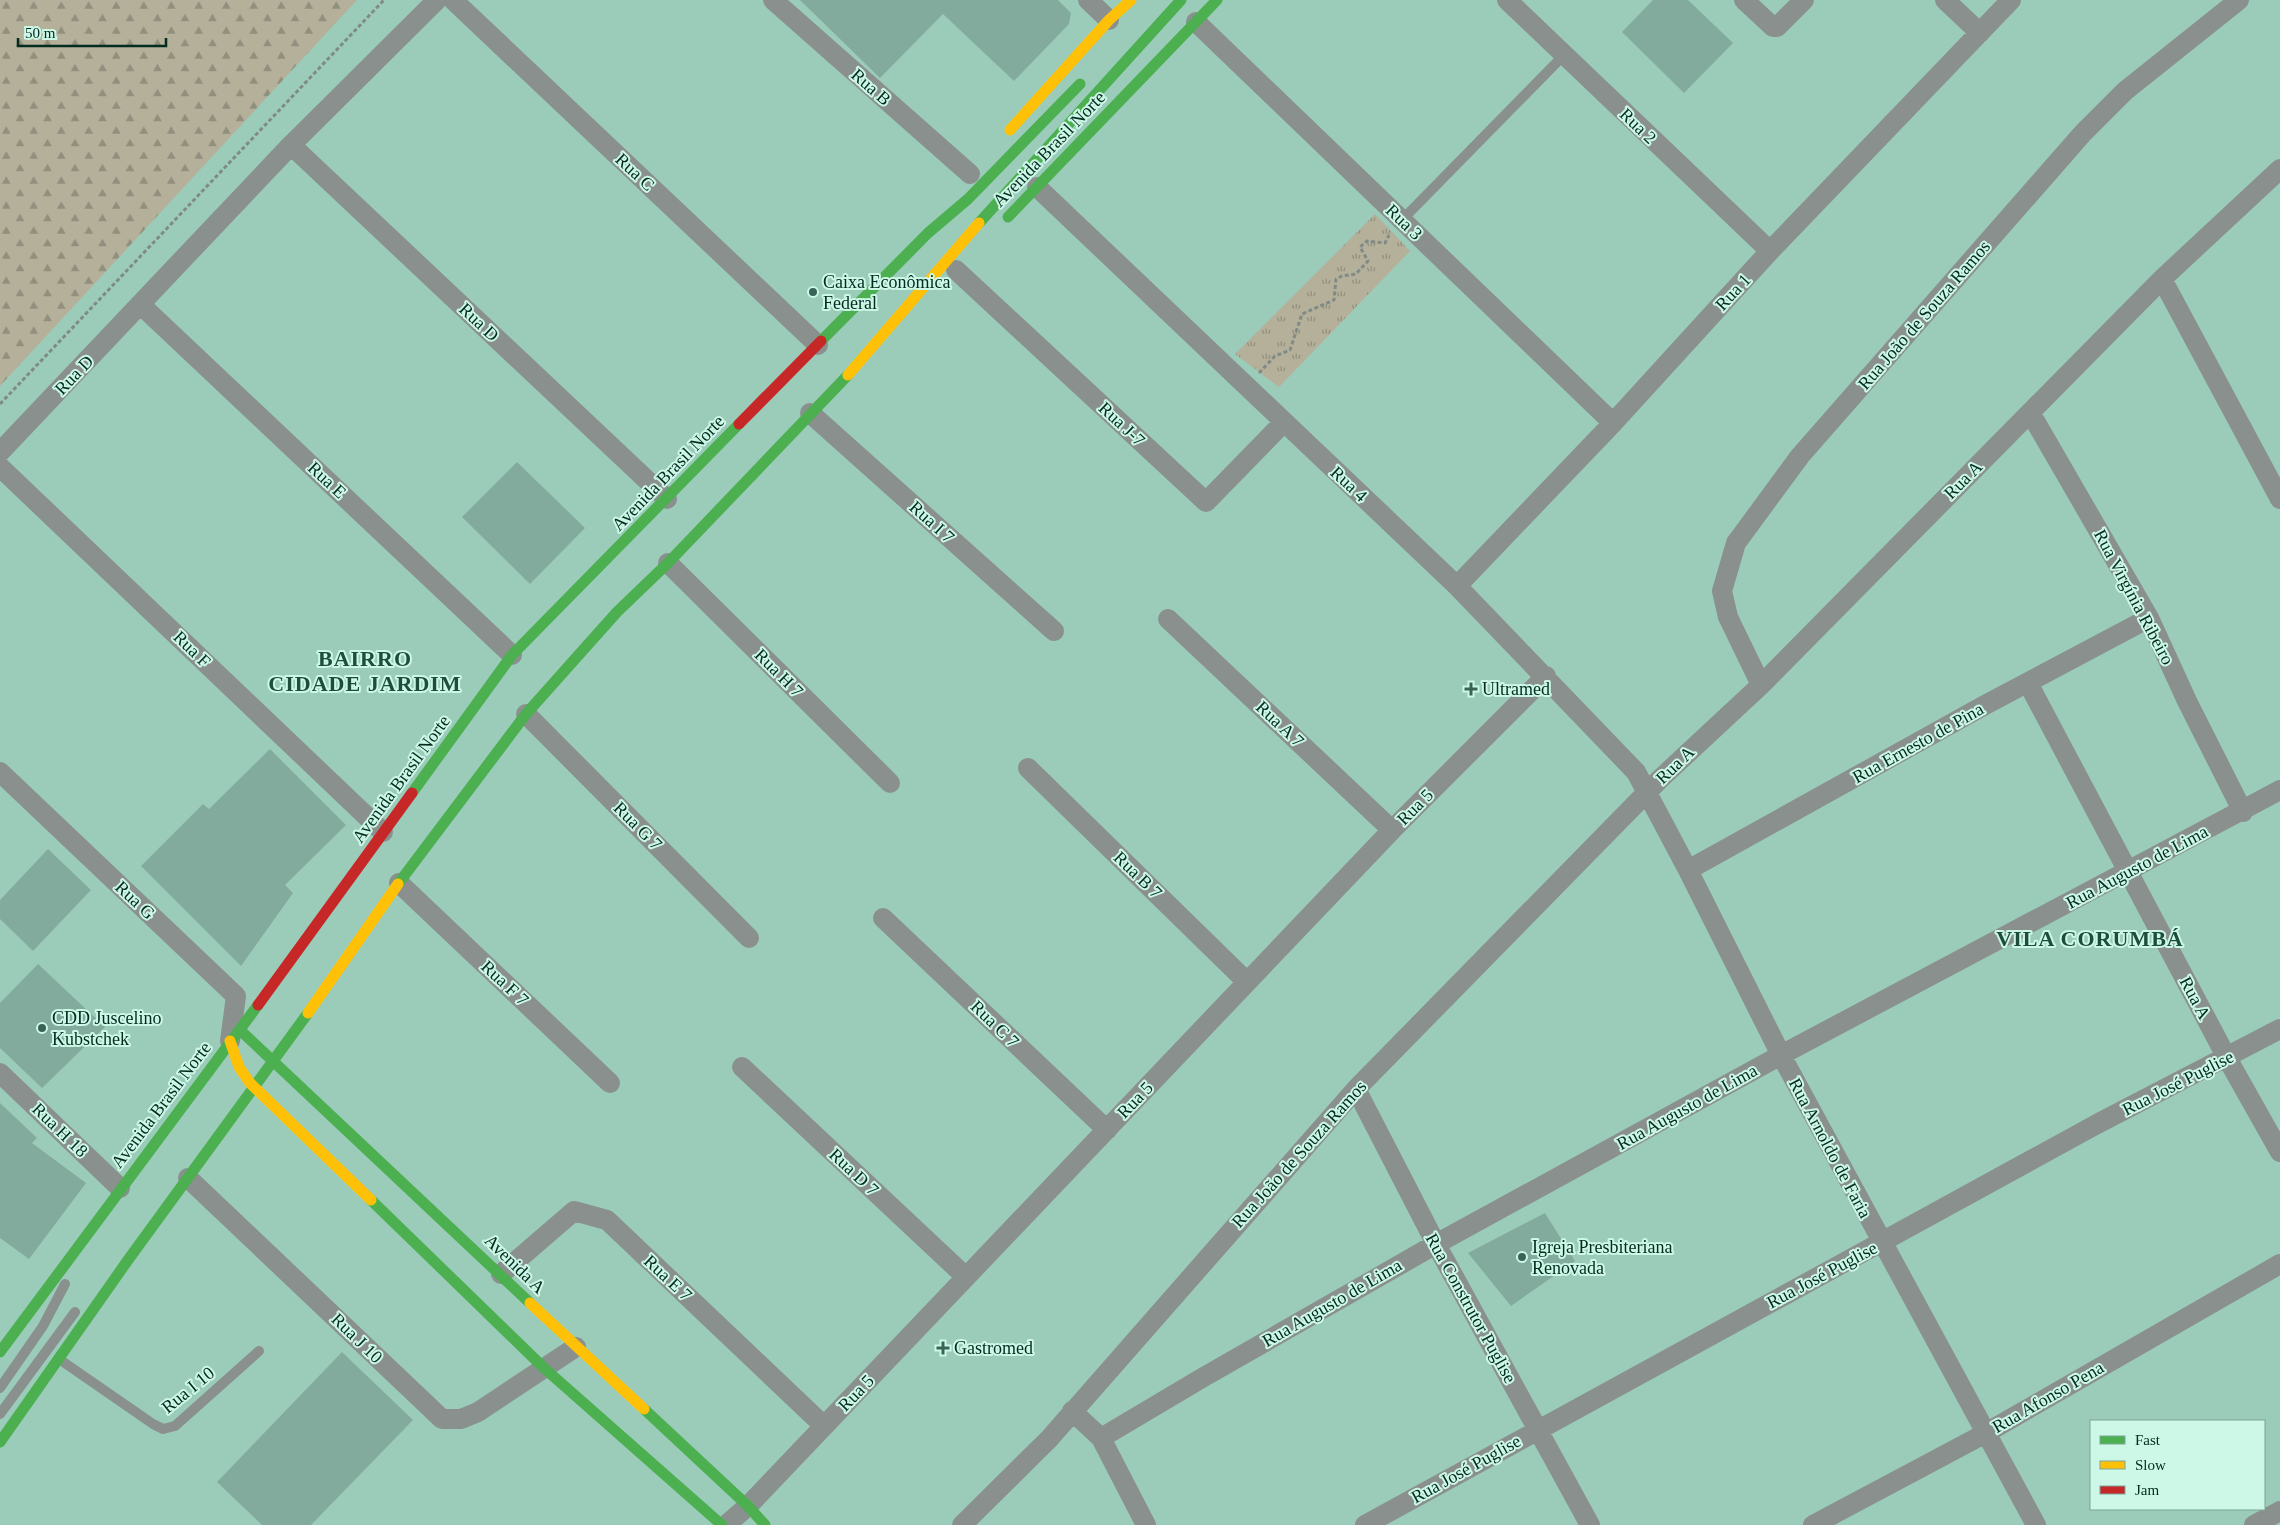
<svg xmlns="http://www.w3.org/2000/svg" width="2280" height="1525" viewBox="0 0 2280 1525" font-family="'Times New Roman',serif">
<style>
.grass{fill:url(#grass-tufts)}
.forest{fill:url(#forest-firs)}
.building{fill:#83ab9d}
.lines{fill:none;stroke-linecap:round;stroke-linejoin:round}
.path{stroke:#808b87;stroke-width:3;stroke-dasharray:4 2.5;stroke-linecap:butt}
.lane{stroke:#8a908e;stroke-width:10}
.street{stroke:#8a908e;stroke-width:20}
.fast{stroke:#4caf50;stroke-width:11}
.slow{stroke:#ffc107;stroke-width:11}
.jam{stroke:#c62828;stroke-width:11}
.poi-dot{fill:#386356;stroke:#cdf7e6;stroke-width:2}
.labels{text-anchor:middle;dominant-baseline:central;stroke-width:4;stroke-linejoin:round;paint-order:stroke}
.street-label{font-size:18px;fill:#032b20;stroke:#cdf7e6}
.poi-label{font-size:18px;fill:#032b20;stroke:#cdf7e6;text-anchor:start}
.district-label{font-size:22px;font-weight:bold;letter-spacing:1px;fill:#1d4d3d;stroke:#cdf7e6}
</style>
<defs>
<pattern id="grass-tufts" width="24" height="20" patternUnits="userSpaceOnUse" patternTransform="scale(1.25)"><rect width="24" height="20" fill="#b5b09a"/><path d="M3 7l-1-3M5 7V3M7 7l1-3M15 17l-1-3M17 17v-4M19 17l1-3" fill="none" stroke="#918f7d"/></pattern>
<pattern id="forest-firs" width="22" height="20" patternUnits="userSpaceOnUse" patternTransform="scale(1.25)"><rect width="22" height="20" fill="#b5b09a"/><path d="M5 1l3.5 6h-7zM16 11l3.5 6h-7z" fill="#918f7d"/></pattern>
</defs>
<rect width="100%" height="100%" fill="#9bccba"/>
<path class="grass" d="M 1375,214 L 1410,251 L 1279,387 L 1235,354 Z"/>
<path class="forest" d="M 0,0 L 357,0 L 0,386 Z"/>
<path class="building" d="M 800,0 L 1058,0 L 1071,13 L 1069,24 L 1014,81 L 943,14 L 880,78 Z
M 1653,0 L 1688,0 L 1733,43 L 1684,93 L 1622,32 Z
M 517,462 L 585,528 L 530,584 L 462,517 Z
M 270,749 L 346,825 L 285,885 L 293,893 L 241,966 L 141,866 L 203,804 L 209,809 Z
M 48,849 L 91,890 L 33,951 L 0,919 L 0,900 Z
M 38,964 L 105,1027 L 42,1088 L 0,1048 L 0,1003 Z
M 0,1103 L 37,1138 L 32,1143 L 86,1183 L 29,1259 L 0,1238 Z
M 1545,1213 L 1575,1261 L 1511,1306 L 1468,1253 Z
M 342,1352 L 413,1420 L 311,1525 L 262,1525 L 217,1482 Z"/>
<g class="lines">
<path class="path" d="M 1259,373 L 1275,356 L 1290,350 L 1302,314 L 1334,300 L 1336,279 L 1342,276 L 1356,274 L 1368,261 L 1360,247 L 1367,241 L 1385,243 L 1389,235
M 0,404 L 384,0"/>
<path class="lane" d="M 1402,220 L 1564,55
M 59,1359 L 153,1424 L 163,1429 L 175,1426 L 259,1351
M 0,1388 L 43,1326 L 65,1284
M 0,1414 L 75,1312"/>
<path class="street" d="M 453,0 L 818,345
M 773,0 L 970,174
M 1088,0 L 1109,20
M 1507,0 L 1770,251
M 1744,0 L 1773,27 L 1777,27 L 1804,0
M 1945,0 L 1980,33
M 1196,22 L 1613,423
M 291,145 L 667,499
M 1037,187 L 1457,586 L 1636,772 L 1688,870 L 1781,1055 L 2036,1525
M 956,270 L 1206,502 L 1284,422
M 2162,279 L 2280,499
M 141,305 L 512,655
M 810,413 L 1054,631
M 2031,414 L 2149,618 L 2187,701 L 2243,812
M 0,452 L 291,145 L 437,0
M 0,467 L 383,832
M 668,563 L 890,783
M 1457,586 L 1613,423 L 1770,251 L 2011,0
M 1168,619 L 1392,830
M 2028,683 L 2227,1058 L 2280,1152
M 1761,685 L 1728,617 L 1722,591 L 1736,543 L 1800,456 L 2083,133 L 2125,91 L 2239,0
M 526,714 L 749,938
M 1028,768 L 1247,982
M 0,772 L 236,996 L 230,1041
M 1688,870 L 1985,705 L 2149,618
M 399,883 L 610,1083
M 883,918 L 1107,1130
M 742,1067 L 966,1277
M 0,1073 L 120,1188
M 1356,1089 L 1436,1244 L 1590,1525
M 188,1178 L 442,1419 L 461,1419 L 478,1412 L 576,1347
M 501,1274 L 574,1211 L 607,1220 L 824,1426
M 1072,1411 L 1101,1438 L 1146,1525
M 1101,1438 L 1202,1378 L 1436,1244 L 1781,1055 L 2280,790
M 726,1525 L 748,1506 L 1392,830 L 1546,676
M 962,1525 L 1049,1439 L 1356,1089 L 1660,779 L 1761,685 L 2162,279 L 2280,169
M 1365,1525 L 2097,1124 L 2280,1029
M 1813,1525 L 1986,1433 L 2280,1264
M 2254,1525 L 2280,1511"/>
<path class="fast" d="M 1008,217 L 1217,0
M 979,223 L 1181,0
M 821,341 L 928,233 L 968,199 L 1080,84
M 412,793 L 512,655 L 739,424
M 398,884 L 526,714 L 617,612 L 668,563 L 848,375
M 240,1030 L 530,1303
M 371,1200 L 544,1368 L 722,1525
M 0,1352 L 258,1005
M 644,1409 L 748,1506 L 765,1525
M 0,1442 L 128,1260 L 308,1013"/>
<path class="slow" d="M 1010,130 L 1109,20 L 1131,0
M 848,375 L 979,223
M 308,1013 L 398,884
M 230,1041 L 239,1067 L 250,1083 L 371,1200
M 530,1303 L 644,1409"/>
<path class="jam" d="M 739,424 L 821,341
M 258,1005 L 412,793"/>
</g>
<g class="poi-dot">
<circle cx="813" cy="292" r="5"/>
<path d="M1468.5 681.5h5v5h5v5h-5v5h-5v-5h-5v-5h5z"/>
<circle cx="42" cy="1028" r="5"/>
<circle cx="1522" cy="1257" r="5"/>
<path d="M940.5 1340.5h5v5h5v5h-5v5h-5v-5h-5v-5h5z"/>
</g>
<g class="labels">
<g class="street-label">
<text transform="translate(871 87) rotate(41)">Rua B</text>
<text transform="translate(1638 126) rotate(44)">Rua 2</text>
<text transform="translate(1049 149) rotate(-46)">Avenida Brasil Norte</text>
<text transform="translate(635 172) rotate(43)">Rua C</text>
<text transform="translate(1404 222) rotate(44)">Rua 3</text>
<text transform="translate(1733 292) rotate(-47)">Rua 1</text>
<text transform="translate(1924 315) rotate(-49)">Rua João de Souza Ramos</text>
<text transform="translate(479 322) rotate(43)">Rua D</text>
<text transform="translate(74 375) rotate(-46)">Rua D</text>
<text transform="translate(1122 424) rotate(43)">Rua J-7</text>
<text transform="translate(668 473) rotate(-46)">Avenida Brasil Norte</text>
<text transform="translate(327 480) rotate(43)">Rua E</text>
<text transform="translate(1963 480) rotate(-45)">Rua A</text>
<text transform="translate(1349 484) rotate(43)">Rua 4</text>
<text transform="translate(932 522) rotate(42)">Rua I 7</text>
<text transform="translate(2134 597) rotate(62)">Rua Virgínia Ribeiro</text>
<text transform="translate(192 649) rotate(44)">Rua F</text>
<text transform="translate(779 673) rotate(45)">Rua H 7</text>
<text transform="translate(1280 724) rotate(43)">Rua A 7</text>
<text transform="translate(1918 743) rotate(-29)">Rua Ernesto de Pina</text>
<text transform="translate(1675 765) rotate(-44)">Rua A</text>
<text transform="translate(401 779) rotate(-54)">Avenida Brasil Norte</text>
<text transform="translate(1415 807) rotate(-45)">Rua 5</text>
<text transform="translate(638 826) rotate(45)">Rua G 7</text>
<text transform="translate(2137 867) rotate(-28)">Rua Augusto de Lima</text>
<text transform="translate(1138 875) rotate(44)">Rua B 7</text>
<text transform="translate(135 900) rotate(43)">Rua G</text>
<text transform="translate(505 983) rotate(43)">Rua F 7</text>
<text transform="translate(2195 998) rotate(62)">Rua A</text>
<text transform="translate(995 1024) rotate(44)">Rua C 7</text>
<text transform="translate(2178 1083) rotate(-27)">Rua José Puglise</text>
<text transform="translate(1135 1100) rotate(-46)">Rua 5</text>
<text transform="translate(161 1105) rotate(-53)">Avenida Brasil Norte</text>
<text transform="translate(1687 1107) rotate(-29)">Rua Augusto de Lima</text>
<text transform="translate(60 1130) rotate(44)">Rua H 18</text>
<text transform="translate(1830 1148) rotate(62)">Rua Arnoldo de Faria</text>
<text transform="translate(1299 1154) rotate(-48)">Rua João de Souza Ramos</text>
<text transform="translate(854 1172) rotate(43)">Rua D 7</text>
<text transform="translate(515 1264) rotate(44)">Avenida A</text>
<text transform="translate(1822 1275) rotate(-28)">Rua José Puglise</text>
<text transform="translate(668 1278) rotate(43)">Rua E 7</text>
<text transform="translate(1332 1303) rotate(-30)">Rua Augusto de Lima</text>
<text transform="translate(1471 1308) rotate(61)">Rua Construtor Puglise</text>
<text transform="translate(357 1338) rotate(44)">Rua J 10</text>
<text transform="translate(188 1390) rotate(-39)">Rua I 10</text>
<text transform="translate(856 1393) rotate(-46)">Rua 5</text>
<text transform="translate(2048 1397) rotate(-30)">Rua Afonso Pena</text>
<text transform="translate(1466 1469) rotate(-29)">Rua José Puglise</text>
</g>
<g class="poi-label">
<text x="823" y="282">Caixa Econômica<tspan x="823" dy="21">Federal</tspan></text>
<text x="1482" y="689">Ultramed</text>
<text x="52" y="1018">CDD Juscelino<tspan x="52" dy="21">Kubstchek</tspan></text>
<text x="1532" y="1247">Igreja Presbiteriana<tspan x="1532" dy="21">Renovada</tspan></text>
<text x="954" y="1348">Gastromed</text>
</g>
<g class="district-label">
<text x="365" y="658">BAIRRO<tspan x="365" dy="25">CIDADE JARDIM</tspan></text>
<text x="2090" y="938">VILA CORUMBÁ</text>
</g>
</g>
<rect x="2090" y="1420" width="175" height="90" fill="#cdf7e6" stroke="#7ca597"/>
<rect x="2100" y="1436" width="25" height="8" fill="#4caf50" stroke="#7ca597"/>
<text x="2135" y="1445" font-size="15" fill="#032b20">Fast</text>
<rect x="2100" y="1461" width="25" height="8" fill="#ffc107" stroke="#7ca597"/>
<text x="2135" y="1470" font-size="15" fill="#032b20">Slow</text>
<rect x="2100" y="1486" width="25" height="8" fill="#c62828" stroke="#7ca597"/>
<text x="2135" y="1495" font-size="15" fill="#032b20">Jam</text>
<path d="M18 38v8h148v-8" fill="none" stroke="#032b20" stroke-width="2.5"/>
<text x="25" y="38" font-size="15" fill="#032b20" stroke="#cdf7e6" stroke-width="4" paint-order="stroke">50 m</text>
</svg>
